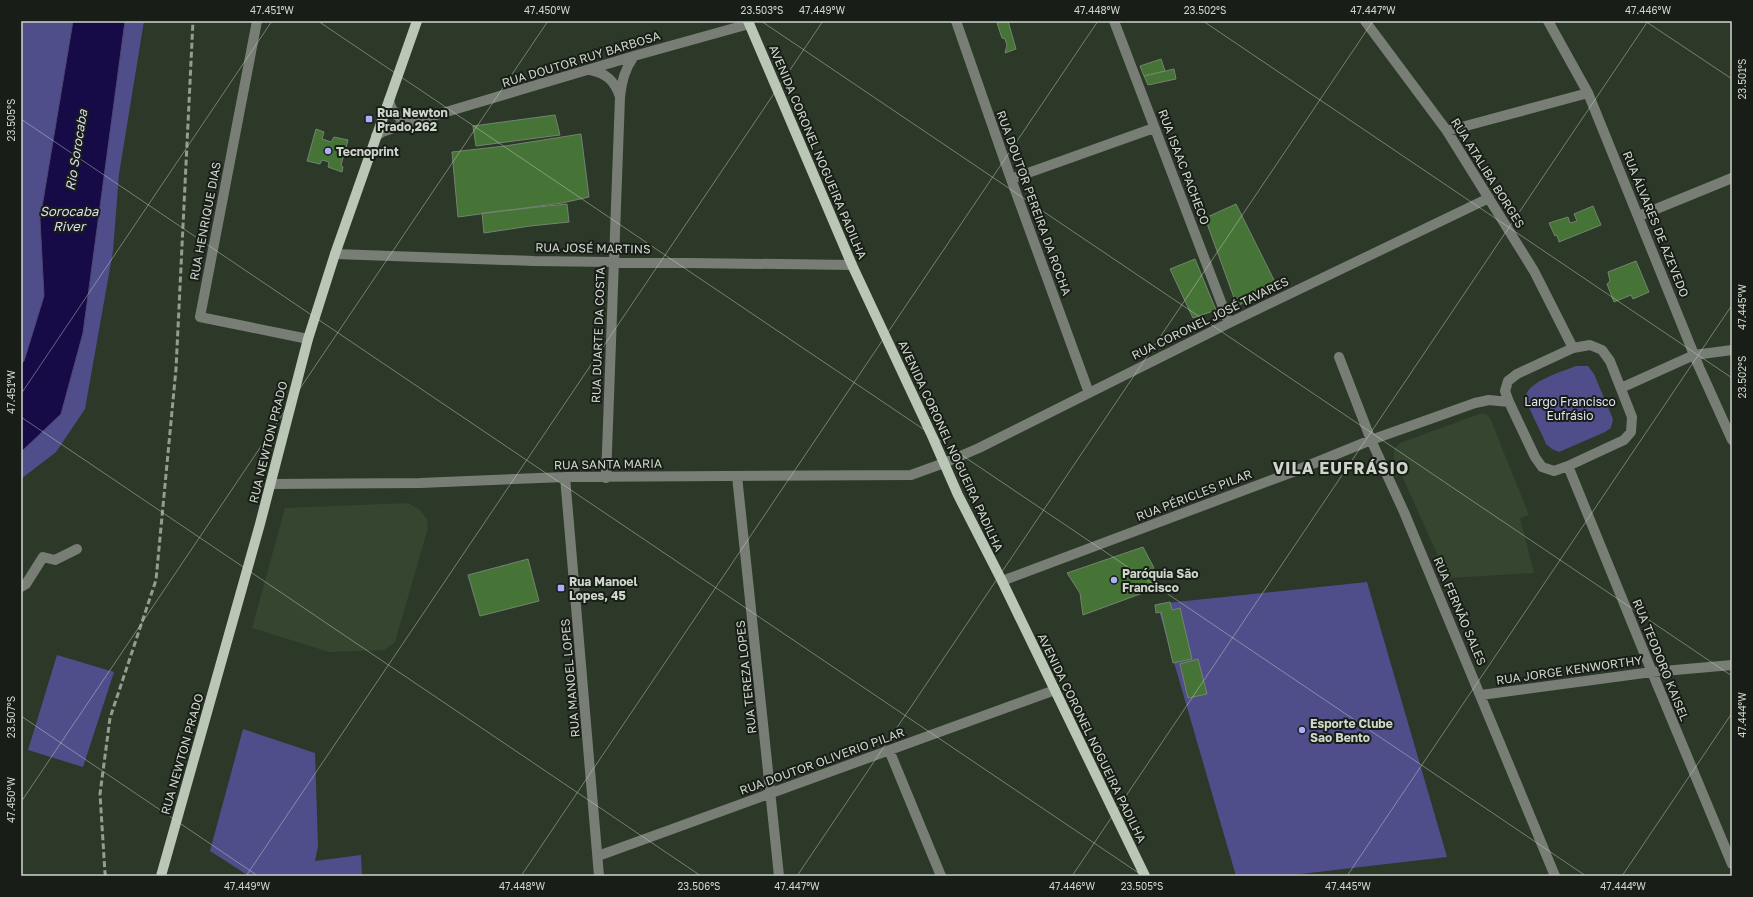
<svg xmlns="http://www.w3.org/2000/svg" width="1753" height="897" viewBox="0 0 1753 897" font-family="'Golos Text',sans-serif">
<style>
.built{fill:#35452f}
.green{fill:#4f4e8b}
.water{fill:#160a47;stroke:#4d476f}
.building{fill:#457436;stroke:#748370}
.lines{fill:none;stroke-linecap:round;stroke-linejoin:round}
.minor{stroke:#787e76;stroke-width:10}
.major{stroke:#bac7b6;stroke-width:10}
.rail{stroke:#939d90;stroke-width:3;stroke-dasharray:6 3;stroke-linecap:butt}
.ticks{fill:none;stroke:#ced6cb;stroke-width:1;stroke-opacity:0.45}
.poi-dot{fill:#acaffb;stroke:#181e17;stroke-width:1.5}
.labels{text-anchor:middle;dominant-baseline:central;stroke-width:4;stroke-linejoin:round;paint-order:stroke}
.street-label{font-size:12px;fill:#ced6cb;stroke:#181e17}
.poi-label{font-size:12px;font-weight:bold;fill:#ced6cb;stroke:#181e17;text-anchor:start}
.park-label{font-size:12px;fill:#e0e2f6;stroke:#181e17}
.water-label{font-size:13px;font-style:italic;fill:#d9dbef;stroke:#181e17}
.district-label{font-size:16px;font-weight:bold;letter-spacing:1px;fill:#ced6cb;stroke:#181e17}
.neatline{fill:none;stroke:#ced6cb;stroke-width:1.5}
.ticks-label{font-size:10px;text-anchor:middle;fill:#ced6cb}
</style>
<rect width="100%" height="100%" fill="#2c3928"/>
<path class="built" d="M 1479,414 L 1486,414 L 1490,418 L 1529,515 L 1520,518 L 1534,573 L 1448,578 L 1394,458 L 1394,449 L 1400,443 Z
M 408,503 L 420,510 L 427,519 L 428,528 L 395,642 L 384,650 L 329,652 L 252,628 L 285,508 Z"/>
<path class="green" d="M 23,21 L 144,21 L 119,174 L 113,251 L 85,409 L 56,452 L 21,479 L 21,44 Z
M 1576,366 L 1588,366 L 1594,374 L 1613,419 L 1611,428 L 1605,432 L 1559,452 L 1552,449 L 1546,444 C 1543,435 1527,406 1526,398 C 1525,382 1564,371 1576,366 Z
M 1367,582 L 1447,857 L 1283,876 L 1236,876 L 1157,604 Z
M 57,655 L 114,672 L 83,767 L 28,750 Z
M 243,729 L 315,753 L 318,846 L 315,861 L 361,855 L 362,876 L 249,876 L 210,851 Z"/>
<path class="water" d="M 73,21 L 125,21 L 83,333 L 61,414 L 21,452 L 21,364 L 24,361 L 44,296 L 40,219 Z"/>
<path class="building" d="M 1008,21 L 1016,49 L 1005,53 L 1007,45 L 1005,39 L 1002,38 L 997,23 Z
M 1161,59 L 1165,71 L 1144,76 L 1140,66 Z
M 1174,69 L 1176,79 L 1148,85 L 1144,76 Z
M 555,115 L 560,135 L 476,146 L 473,126 Z
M 316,129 L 324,132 L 322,139 L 331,142 L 334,137 L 348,140 L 341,165 L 343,167 L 342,172 L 328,167 L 329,162 L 322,160 L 320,164 L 307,161 Z
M 581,134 L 589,197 L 562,203 L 458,217 L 452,152 L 505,146 Z
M 567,204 L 569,222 L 530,226 L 484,233 L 482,213 Z
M 1236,204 L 1277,286 L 1237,306 L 1205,218 Z
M 1593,206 L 1601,225 L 1559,242 L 1557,235 L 1555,236 L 1549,223 L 1568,217 L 1570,223 L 1577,221 L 1574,214 Z
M 1195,259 L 1216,310 L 1193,318 L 1170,269 Z
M 1636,261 L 1649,292 L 1633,299 L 1631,295 L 1614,302 L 1607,284 L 1610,281 L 1608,272 Z
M 1143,547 L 1153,566 L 1159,587 L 1083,615 L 1080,593 L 1067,573 Z
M 528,559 L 539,601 L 480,616 L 468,575 Z
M 1170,602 L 1172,610 L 1180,608 L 1192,659 L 1173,663 L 1161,612 L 1156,613 L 1155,605 Z
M 1198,659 L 1207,694 L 1188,698 L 1180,664 Z"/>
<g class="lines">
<path class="minor" d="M 257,21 L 200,317 L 308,339
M 956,21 L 1011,179 L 1089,393
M 1114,21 L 1229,323
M 1365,21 L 1447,131 L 1534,271 L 1573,348
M 1548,21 L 1588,93 L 1699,367 L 1732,440
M 590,70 C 606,73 615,81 620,97
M 389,100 C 392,114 399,119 413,122
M 1447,131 L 1588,93
M 376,136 L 382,132 L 399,126 L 634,56 L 749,24
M 1011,179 L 1154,128
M 1639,216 L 1732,178
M 335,254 L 534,261 L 852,265
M 1590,345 L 1602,350 L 1610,361 L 1632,417 L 1631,432 L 1624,440 L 1568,466 L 1554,471 L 1542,467 L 1535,457 L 1509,402 L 1505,391 L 1508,381 L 1517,374 L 1573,348 Z
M 1339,357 L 1371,440 L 1404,512 L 1555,876
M 1621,388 L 1694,355 L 1732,350
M 1568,466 L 1652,672 L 1732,864
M 737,476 L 779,876
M 565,477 L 599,876
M 606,478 L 620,97 C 622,80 625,69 634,56
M 271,484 L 420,483 L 565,477 L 911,475 L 944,463 L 979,448 L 1229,323 L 1489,198
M 1002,581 L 1290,473 L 1371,440 L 1475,403 L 1489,400 L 1509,402
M 21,587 L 26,584 L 43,557 L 55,560 L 77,549
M 1481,695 L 1652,672 L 1732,665
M 889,750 L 941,876
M 598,856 L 1055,690"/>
<path class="major" d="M 748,21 L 852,265 L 933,438 L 958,495 L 1002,581 L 1145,876
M 161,876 L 260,524 L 308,339 L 335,254 L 417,21"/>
<path class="rail" d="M 106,876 L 105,873 L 100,794 L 110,718 L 156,580 L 176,369 L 193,21"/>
</g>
<path class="ticks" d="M 318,21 L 1586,876M 761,21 L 1732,676M 1203,21 L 1732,378M 1645,21 L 1732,79M 21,119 L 1143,876M 21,394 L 272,21M 21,417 L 701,876M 21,716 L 258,876M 21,802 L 548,21M 246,876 L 823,21M 521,876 L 1098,21M 797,876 L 1373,21M 1072,876 L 1648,21M 1347,876 L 1732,305M 1622,876 L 1732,713"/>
<g class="poi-dot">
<rect x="365" y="115" width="8" height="8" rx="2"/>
<circle cx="328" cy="151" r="4"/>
<circle cx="1114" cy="580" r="4"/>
<rect x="557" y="584" width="8" height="8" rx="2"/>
<circle cx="1302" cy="730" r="4"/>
</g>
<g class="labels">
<g class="street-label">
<text transform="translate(581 59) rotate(-17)">RUA DOUTOR RUY BARBOSA</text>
<text transform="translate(818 152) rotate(67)">AVENIDA CORONEL NOGUEIRA PADILHA</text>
<text transform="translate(1184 167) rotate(69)">RUA ISAAC PACHECO</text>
<text transform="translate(1488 173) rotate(58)">RUA ATALIBA BORGES</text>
<text transform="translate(1034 203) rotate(70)">RUA DOUTOR PEREIRA DA ROCHA</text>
<text transform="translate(205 221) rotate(-79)">RUA HENRIQUE DIAS</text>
<text transform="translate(1656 224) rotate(68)">RUA ÁLVARES DE AZEVEDO</text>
<text transform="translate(593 248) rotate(1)">RUA JOSÉ MARTINS</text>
<text transform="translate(1210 318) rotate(-26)">RUA CORONEL JOSÉ TAVARES</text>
<text transform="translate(598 335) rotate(-88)">RUA DUARTE DA COSTA</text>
<text transform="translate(268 442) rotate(-76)">RUA NEWTON PRADO</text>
<text transform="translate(951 446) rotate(65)">AVENIDA CORONEL NOGUEIRA PADILHA</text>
<text transform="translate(608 464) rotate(-1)">RUA SANTA MARIA</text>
<text transform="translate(1194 495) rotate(-21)">RUA PÉRICLES PILAR</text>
<text transform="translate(1460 611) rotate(67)">RUA FERNÃO SALES</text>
<text transform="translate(1661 660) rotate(68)">RUA TEODORO KAISEL</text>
<text transform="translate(1569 670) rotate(-8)">RUA JORGE KENWORTHY</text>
<text transform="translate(746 677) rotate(-96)">RUA TEREZA LOPES</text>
<text transform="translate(570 678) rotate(-95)">RUA MANOEL LOPES</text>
<text transform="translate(1092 738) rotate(64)">AVENIDA CORONEL NOGUEIRA PADILHA</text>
<text transform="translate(182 754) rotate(-74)">RUA NEWTON PRADO</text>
<text transform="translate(822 761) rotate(-20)">RUA DOUTOR OLIVERIO PILAR</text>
</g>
<g class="poi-label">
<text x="377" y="112">Rua Newton<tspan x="377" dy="14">Prado,262</tspan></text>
<text x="336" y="151">Tecnoprint</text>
<text x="1122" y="573">Paróquia São<tspan x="1122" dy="14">Francisco</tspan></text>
<text x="569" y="581">Rua Manoel<tspan x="569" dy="14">Lopes, 45</tspan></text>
<text x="1310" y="723">Esporte Clube<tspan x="1310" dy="14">Sao Bento</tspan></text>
</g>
<g class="park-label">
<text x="1570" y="401">Largo Francisco<tspan x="1570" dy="14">Eufrásio</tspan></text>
</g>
<g class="water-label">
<text transform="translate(76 150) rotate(-81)">Rio Sorocaba</text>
<text x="69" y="211">Sorocaba<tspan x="69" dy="15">River</tspan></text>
</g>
<g class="district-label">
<text x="1341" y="468">VILA EUFRÁSIO</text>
</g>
</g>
<rect width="1753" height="897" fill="none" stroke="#181e17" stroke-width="44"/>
<rect x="22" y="22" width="1709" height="853" class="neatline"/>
<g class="ticks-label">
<text x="272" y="14">47.451°W</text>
<text x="547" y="14">47.450°W</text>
<text x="762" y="14">23.503°S</text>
<text x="822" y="14">47.449°W</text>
<text x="1097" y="14">47.448°W</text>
<text x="1205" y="14">23.502°S</text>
<text x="1373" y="14">47.447°W</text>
<text x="1648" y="14">47.446°W</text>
<text transform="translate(1742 79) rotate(-90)" y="4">23.501°S</text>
<text transform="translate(11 120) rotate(-90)" y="4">23.505°S</text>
<text transform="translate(1742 307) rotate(-90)" y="4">47.445°W</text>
<text transform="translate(1742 377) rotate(-90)" y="4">23.502°S</text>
<text transform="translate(11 392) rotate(-90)" y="4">47.451°W</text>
<text transform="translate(1742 715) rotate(-90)" y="4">47.444°W</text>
<text transform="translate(11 717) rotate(-90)" y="4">23.507°S</text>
<text transform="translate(11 800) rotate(-90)" y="4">47.450°W</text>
<text x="247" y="890">47.449°W</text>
<text x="522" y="890">47.448°W</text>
<text x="699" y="890">23.506°S</text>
<text x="797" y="890">47.447°W</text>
<text x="1072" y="890">47.446°W</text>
<text x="1142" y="890">23.505°S</text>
<text x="1348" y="890">47.445°W</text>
<text x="1623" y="890">47.444°W</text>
</g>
</svg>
